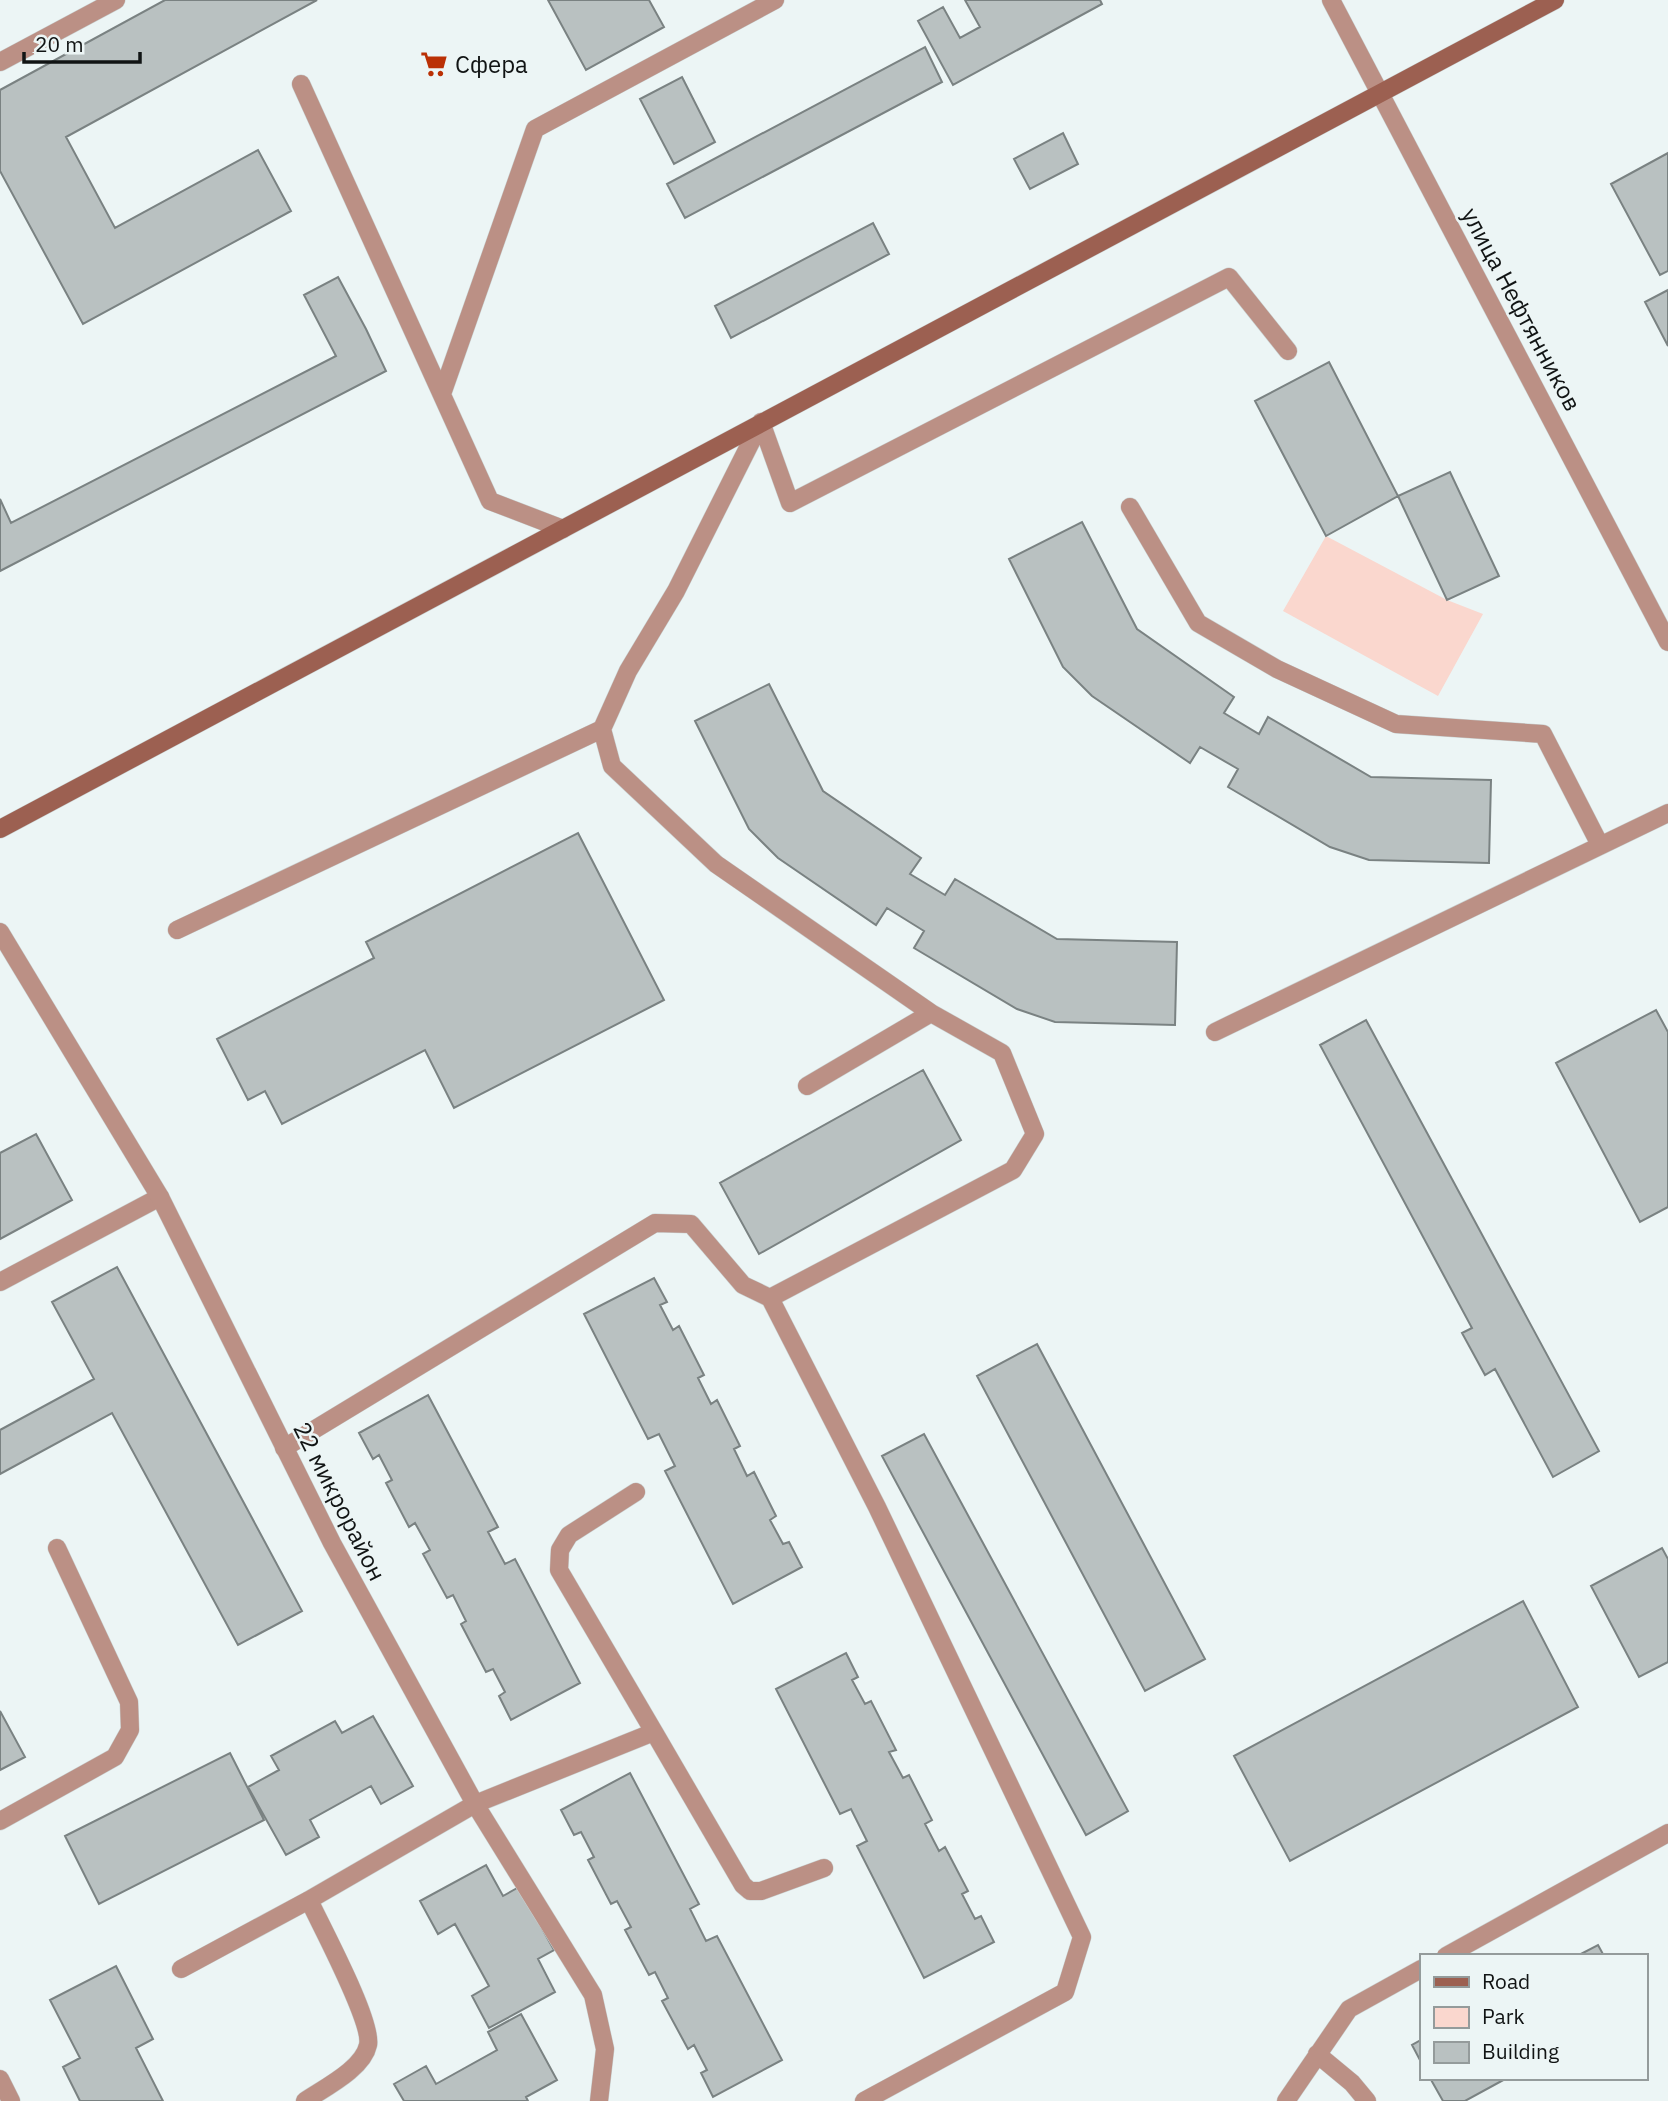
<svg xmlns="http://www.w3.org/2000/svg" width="1668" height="2101" viewBox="0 0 1668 2101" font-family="'IBM Plex Sans',sans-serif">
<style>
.green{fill:#fad7ce}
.building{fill:#b9c1c1;stroke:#7a8282;stroke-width:2}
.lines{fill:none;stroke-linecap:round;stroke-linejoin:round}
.service-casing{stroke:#c9d1d1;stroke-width:19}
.minor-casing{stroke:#c9d1d1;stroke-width:19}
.tertiary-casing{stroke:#c9d1d1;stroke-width:19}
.secondary-casing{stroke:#c9d1d1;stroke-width:19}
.service{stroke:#bb9085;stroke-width:18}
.minor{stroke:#bb9085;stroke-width:18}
.tertiary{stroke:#bb9085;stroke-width:18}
.secondary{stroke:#9c6051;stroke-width:18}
.labels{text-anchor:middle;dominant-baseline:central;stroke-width:5;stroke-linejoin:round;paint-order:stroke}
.poi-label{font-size:24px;fill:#111414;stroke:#ecf5f5;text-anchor:start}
.street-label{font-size:24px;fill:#111414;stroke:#ecf5f5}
</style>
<rect width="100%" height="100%" fill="#ecf5f5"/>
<path class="green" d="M 1326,536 L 1447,600 L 1483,614 L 1438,696 L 1283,611 Z"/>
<path class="building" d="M 165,0 L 317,0 L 66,137 L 115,228 L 258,150 L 291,211 L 83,324 L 0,171 L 0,90 Z
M 548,0 L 649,0 L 664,27 L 586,70 Z
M 965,0 L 1100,0 L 1102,4 L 953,85 L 918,21 L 943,7 L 960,38 L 980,27 Z
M 925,47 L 942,82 L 685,218 L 667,184 Z
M 682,77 L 715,142 L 674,164 L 640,99 Z
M 1063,133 L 1078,164 L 1030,189 L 1014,159 Z
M 1668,153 L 1668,271 L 1660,275 L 1611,184 Z
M 873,223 L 889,254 L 731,338 L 715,306 Z
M 338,277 L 366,329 L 386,371 L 0,571 L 0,499 L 11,523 L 336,356 L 304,295 Z
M 1668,290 L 1668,346 L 1645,302 Z
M 1329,362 L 1398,496 L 1326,536 L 1255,401 Z
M 1450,472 L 1499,576 L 1447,600 L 1398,496 Z
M 1082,522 L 1137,629 L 1234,697 L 1224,713 L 1259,734 L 1268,717 L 1371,777 L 1491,780 L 1489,863 L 1369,860 L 1330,847 L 1228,787 L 1238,769 L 1200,747 L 1190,763 L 1092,696 L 1063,667 L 1009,559 Z
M 769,684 L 823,791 L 921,858 L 910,874 L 945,895 L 955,879 L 1057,939 L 1177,942 L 1175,1025 L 1055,1022 L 1017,1009 L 914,948 L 924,931 L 887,908 L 876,925 L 778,858 L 749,829 L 695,721 Z
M 578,833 L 664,1000 L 454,1108 L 425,1050 L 282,1124 L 265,1091 L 248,1100 L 217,1039 L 374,958 L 366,942 Z
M 1656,1010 L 1668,1032 L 1668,1207 L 1640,1222 L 1556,1063 Z
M 1366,1020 L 1599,1451 L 1553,1477 L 1495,1369 L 1485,1375 L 1462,1333 L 1472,1328 L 1320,1045 Z
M 923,1070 L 961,1140 L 759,1254 L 720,1183 Z
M 36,1134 L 72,1200 L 0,1239 L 0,1153 Z
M 117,1267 L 302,1611 L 238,1645 L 112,1413 L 0,1474 L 0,1430 L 94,1379 L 52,1302 Z
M 654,1278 L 667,1302 L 660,1305 L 673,1330 L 679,1326 L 704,1375 L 698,1378 L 711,1404 L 717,1400 L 740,1446 L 734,1449 L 747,1476 L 754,1472 L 776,1516 L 770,1520 L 783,1544 L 789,1542 L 802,1567 L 733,1604 L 665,1471 L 675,1466 L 659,1434 L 648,1439 L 584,1314 Z
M 1037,1344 L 1205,1659 L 1145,1691 L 977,1376 Z
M 428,1395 L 498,1527 L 488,1532 L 505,1564 L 515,1559 L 580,1683 L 511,1720 L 499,1696 L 505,1692 L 493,1669 L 486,1672 L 461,1624 L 466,1621 L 453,1595 L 447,1598 L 423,1554 L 430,1550 L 415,1523 L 409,1527 L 386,1483 L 392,1480 L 379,1455 L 373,1459 L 359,1433 Z
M 924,1434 L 1128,1811 L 1086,1835 L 882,1456 Z
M 1662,1548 L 1668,1559 L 1668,1662 L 1639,1677 L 1591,1586 Z
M 1523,1601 L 1578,1707 L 1290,1861 L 1234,1756 Z
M 846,1653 L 858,1677 L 852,1680 L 865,1704 L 871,1701 L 896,1750 L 889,1752 L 903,1778 L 909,1775 L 932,1820 L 925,1824 L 939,1851 L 945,1847 L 968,1891 L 962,1894 L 975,1919 L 981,1916 L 994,1942 L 924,1978 L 857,1846 L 867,1841 L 851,1809 L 840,1814 L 776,1689 Z
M 0,1711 L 25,1757 L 0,1770 Z
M 373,1716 L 413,1786 L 381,1804 L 371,1786 L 310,1820 L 319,1837 L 286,1855 L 248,1787 L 279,1770 L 271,1756 L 335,1721 L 342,1733 Z
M 230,1753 L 264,1820 L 99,1904 L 65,1836 Z
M 630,1773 L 699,1904 L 690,1909 L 706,1941 L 717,1936 L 782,2060 L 713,2097 L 701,2073 L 707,2070 L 694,2045 L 688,2049 L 662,2001 L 668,1998 L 655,1972 L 649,1975 L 625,1930 L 631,1927 L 617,1901 L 611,1904 L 588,1860 L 594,1857 L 581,1832 L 574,1835 L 561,1810 Z
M 486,1865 L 503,1896 L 519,1887 L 554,1950 L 538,1959 L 555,1992 L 489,2028 L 472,1996 L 489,1986 L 455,1924 L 438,1934 L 420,1901 Z
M 1598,1945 L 1604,1956 L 1577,1956 Z
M 116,1966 L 153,2039 L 136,2048 L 163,2101 L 80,2101 L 63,2067 L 80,2058 L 50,2000 Z
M 521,2014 L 557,2080 L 526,2097 L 528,2101 L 404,2101 L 394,2084 L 426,2066 L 436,2084 L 497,2050 L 488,2032 Z
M 1421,2040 L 1421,2062 L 1412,2045 Z
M 1430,2078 L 1507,2078 L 1465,2101 L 1443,2101 Z"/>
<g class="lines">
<defs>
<path id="service" d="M 0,62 L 116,0
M 301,84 L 490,501 L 563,529
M 442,394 L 535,129 L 775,0
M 761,422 L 790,503 L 1229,277 L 1288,351
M 1130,507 L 1198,623 L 1277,669 L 1396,724 L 1543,734 L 1600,845
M 177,930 L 602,729
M 1215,1032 L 1668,813
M 807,1086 L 931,1013
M 0,1282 L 160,1197
M 770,1298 L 877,1507 L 1082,1937 L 1065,1992 L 864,2101
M 284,1448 L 655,1223 L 691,1224 L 743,1285 L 770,1298 L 1013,1170 L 1035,1134 L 1002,1053 L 931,1013 L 716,864 L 612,766 L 602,729 L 628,671 L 676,591 L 761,422
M 654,1732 L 743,1885 L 750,1891 L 761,1891 L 824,1868
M 0,1821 L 115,1757 L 130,1730 L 129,1702 L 57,1548
M 1446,1956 L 1668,1833
M 181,1969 L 309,1900
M 1317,2054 L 1352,2083 L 1367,2101
M 0,2079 L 11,2101
M 305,2101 C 324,2088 363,2069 368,2045 C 373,2022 321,1926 309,1900 L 475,1804 L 654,1732 L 559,1570 L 560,1550 L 569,1535 L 636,1492
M 1286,2101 L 1349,2009 L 1421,1969"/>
<path id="minor" d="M 0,932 L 160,1197 L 332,1543 L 475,1804 L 593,1995 L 605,2049 L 599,2101"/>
<path id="tertiary" d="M 1331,0 L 1668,642"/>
<path id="secondary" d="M 0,829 L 1555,0"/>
</defs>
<use href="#service" class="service-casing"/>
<use href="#minor" class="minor-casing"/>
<use href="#tertiary" class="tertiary-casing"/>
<use href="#secondary" class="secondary-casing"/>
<use href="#service" class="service"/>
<use href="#minor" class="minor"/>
<use href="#tertiary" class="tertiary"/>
<use href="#secondary" class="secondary"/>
</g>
<defs>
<symbol id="supermarket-bare" viewBox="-9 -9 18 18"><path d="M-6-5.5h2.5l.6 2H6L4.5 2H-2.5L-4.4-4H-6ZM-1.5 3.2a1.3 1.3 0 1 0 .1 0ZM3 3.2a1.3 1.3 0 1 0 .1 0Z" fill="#ba3005" stroke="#ecf5f5" stroke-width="2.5" paint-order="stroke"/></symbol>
</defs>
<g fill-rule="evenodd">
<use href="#supermarket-bare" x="415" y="45" width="38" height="38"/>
</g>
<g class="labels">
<g class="poi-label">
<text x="455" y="64">Сфера</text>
</g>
<g class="street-label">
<text transform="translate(1522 309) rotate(62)">улица Нефтянников</text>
<text transform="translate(340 1501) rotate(63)">22 микрорайон</text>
</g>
</g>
<rect x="1420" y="1954" width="228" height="126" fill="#ecf5f5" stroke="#949b9b" stroke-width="2"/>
<rect x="1434" y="1977" width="35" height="10" fill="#9c6051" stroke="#949b9b" stroke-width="2"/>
<text x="1482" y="1989" font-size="21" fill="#111414">Road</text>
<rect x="1434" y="2007" width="35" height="21" fill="#fad7ce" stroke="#949b9b" stroke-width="2"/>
<text x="1482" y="2024" font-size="21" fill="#111414">Park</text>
<rect x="1434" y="2042" width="35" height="21" fill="#b9c1c1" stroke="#949b9b" stroke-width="2"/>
<text x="1482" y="2059" font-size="21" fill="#111414">Building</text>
<path d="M24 52v10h116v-10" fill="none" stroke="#111414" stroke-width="3.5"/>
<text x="35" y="52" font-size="21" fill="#111414" stroke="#ecf5f5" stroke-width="5" paint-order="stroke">20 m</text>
</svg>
